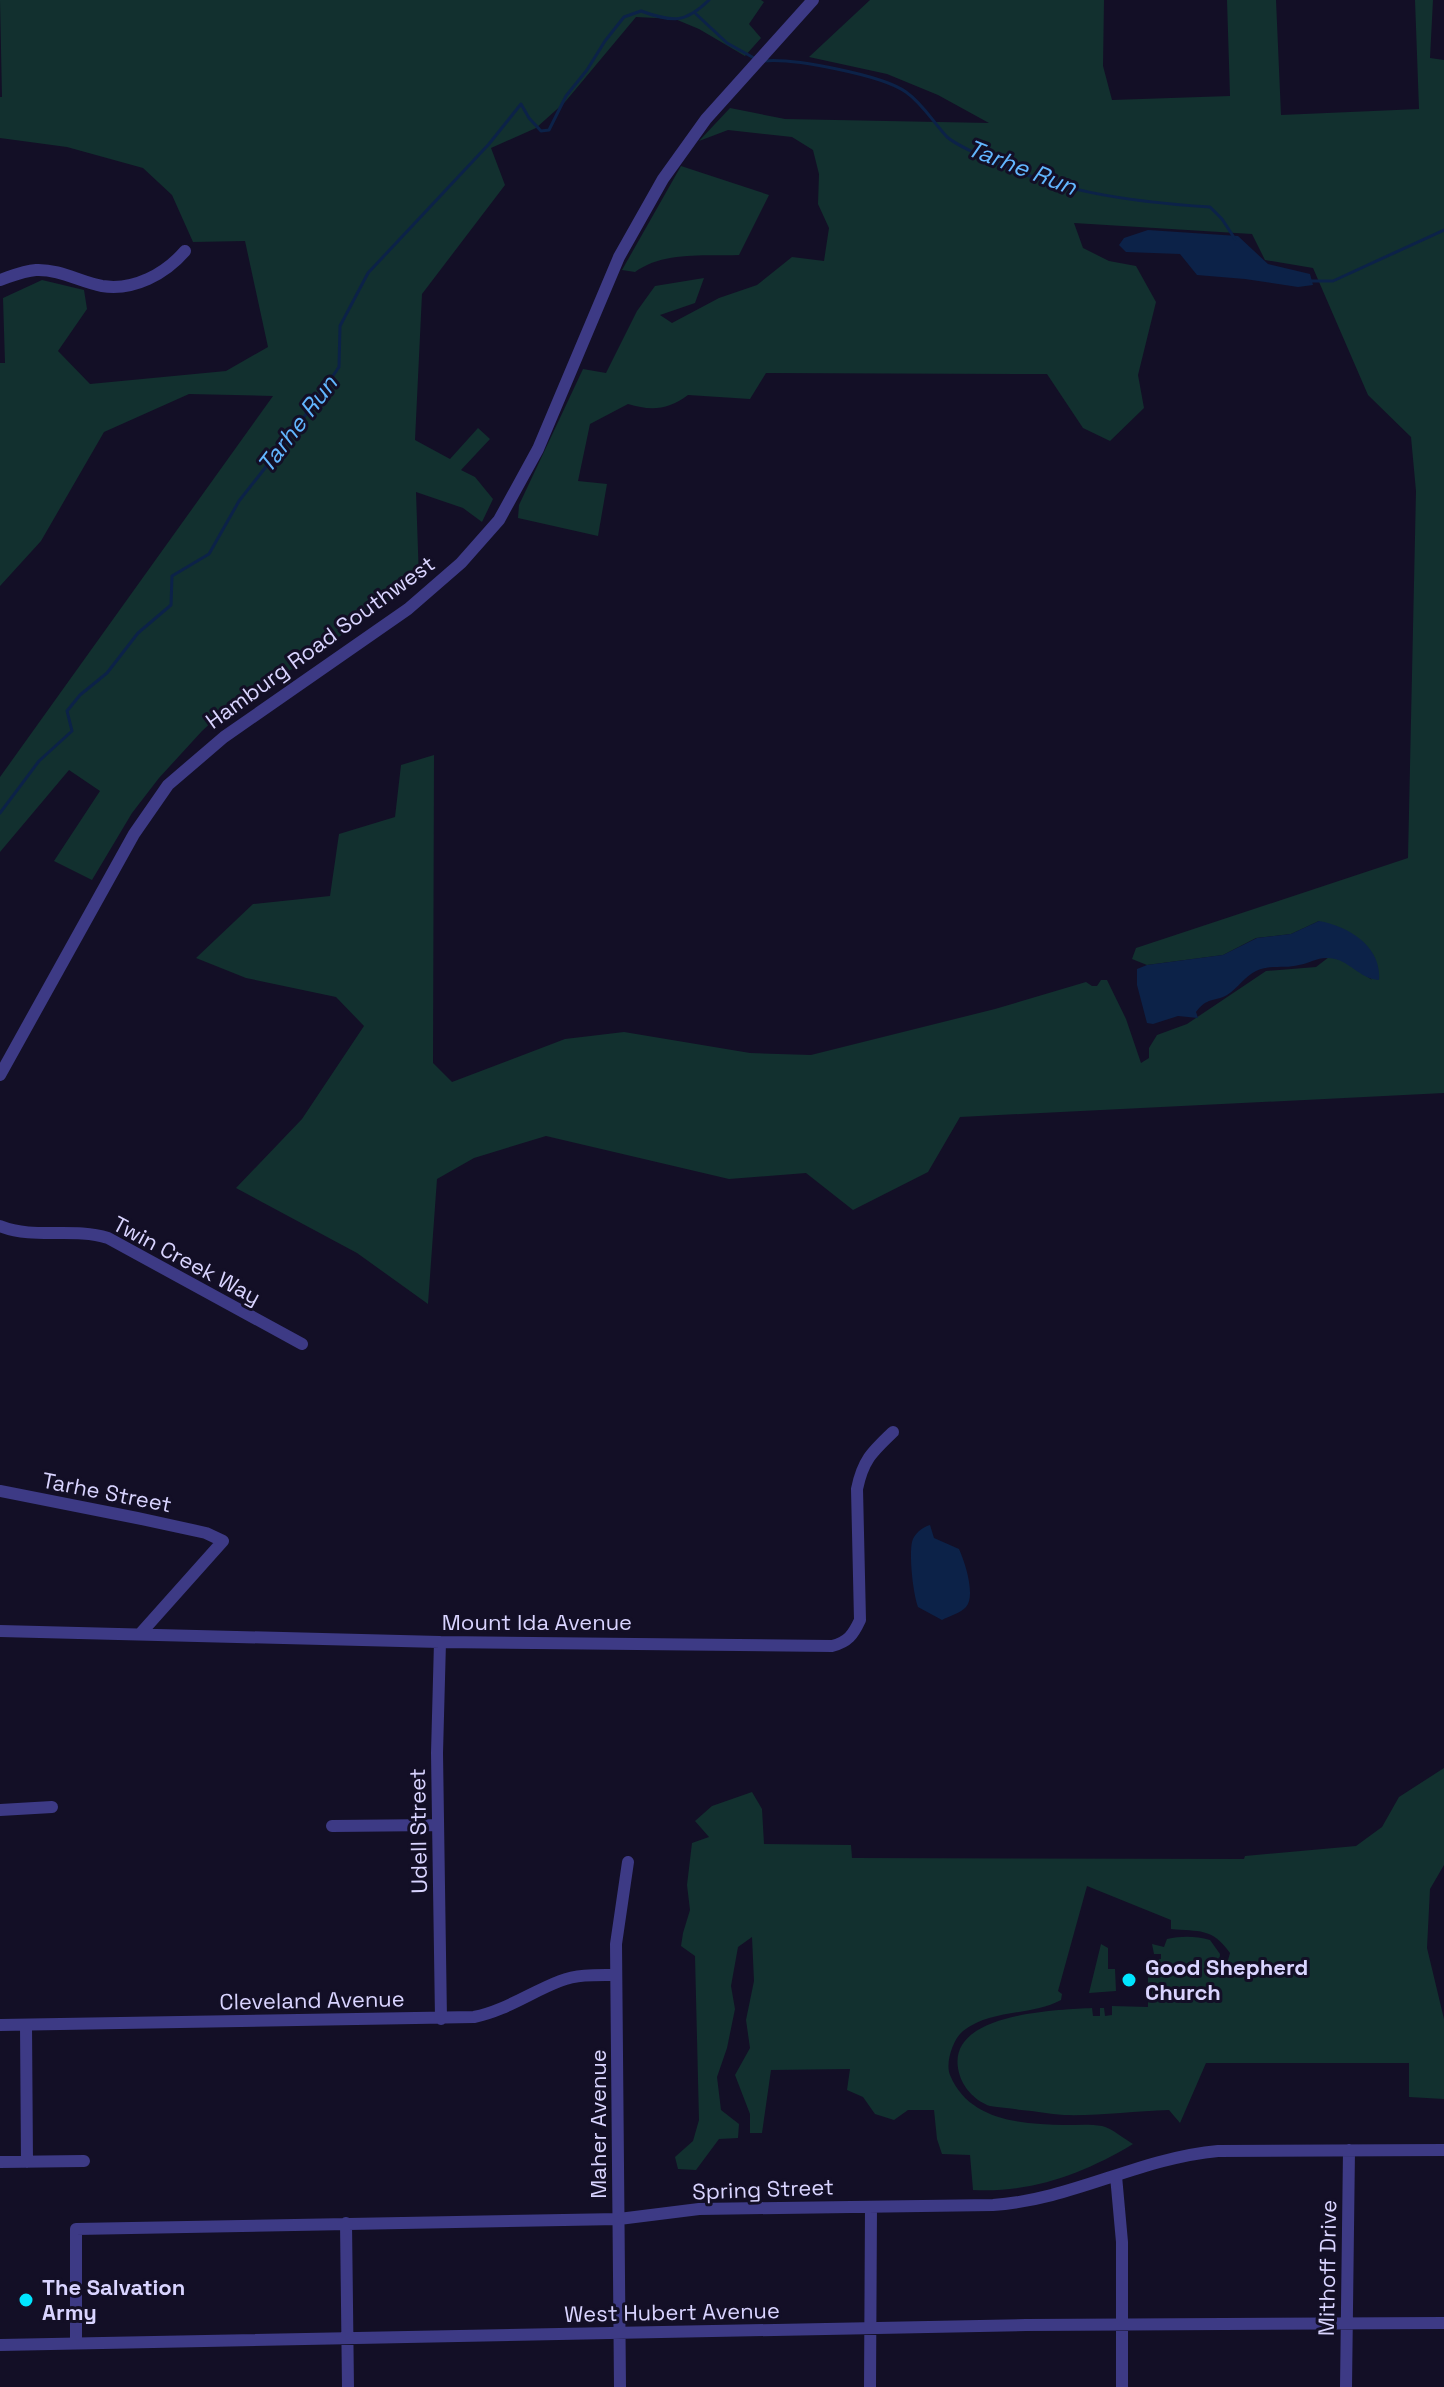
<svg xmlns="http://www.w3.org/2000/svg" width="1444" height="2387" viewBox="0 0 1444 2387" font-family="'Space Grotesk',sans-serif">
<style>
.green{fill:#12302f}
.water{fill:#0c2248}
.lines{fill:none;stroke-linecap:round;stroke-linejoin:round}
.stream{stroke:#0c2248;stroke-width:3}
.minor{stroke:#3d3a85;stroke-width:12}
.poi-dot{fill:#00e5ff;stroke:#130f26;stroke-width:3}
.labels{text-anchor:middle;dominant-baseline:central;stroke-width:6;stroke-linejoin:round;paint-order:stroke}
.street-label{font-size:22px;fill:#d9d4ff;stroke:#130f26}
.poi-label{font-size:22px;font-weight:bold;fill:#d9d4ff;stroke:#130f26;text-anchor:start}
.water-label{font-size:24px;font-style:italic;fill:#62b6ff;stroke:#130f26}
</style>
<rect width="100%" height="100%" fill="#130f26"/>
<path class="green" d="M 0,0 L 761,0 L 764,2 L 749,24 L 761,38 L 745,56 L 699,29 L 675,19 L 636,17 L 565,102 L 536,128 L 491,148 L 505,185 L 422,294 L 415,440 L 450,459 L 478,428 L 490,439 L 461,470 L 475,477 L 493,499 L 482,522 L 463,508 L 416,492 L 419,580 L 295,668 L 250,687 L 202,731 L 159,778 L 132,813 L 92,880 L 54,861 L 100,791 L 69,770 L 0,852 L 0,777 L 273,396 L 189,394 L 104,432 L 41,541 L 0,586 L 0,363 L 5,363 L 3,298 L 42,280 L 84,290 L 87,309 L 58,351 L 90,384 L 226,371 L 268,347 L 245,241 L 193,242 L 172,195 L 143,168 L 67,147 L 0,138 L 0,97 L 2,97 Z
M 870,0 L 1104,0 L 1103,66 L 1112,100 L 1230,96 L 1227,0 L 1276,0 L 1281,115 L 1419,109 L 1415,0 L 1433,0 L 1430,58 L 1444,60 L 1444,1093 L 960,1117 L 928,1172 L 853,1210 L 806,1173 L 729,1179 L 546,1136 L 474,1158 L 437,1179 L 428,1304 L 357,1253 L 236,1188 L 302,1119 L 364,1026 L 336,997 L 246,978 L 196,958 L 253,904 L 330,896 L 339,834 L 395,817 L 401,765 L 434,755 L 433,1063 L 452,1082 L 565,1039 L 624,1032 L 750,1053 L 811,1055 L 995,1009 L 1086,982 L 1092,986 L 1097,986 L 1101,980 L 1107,980 L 1126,1019 L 1141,1063 L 1149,1058 L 1149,1048 L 1157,1035 L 1187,1024 L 1266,971 L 1316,967 L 1329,957 L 1345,961 L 1372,980 L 1319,921 L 1291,934 L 1256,938 L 1223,955 L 1147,965 L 1132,959 L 1136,948 L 1408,858 L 1416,491 L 1411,437 L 1368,395 L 1313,268 L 1265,260 L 1252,234 L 1074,223 L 1083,248 L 1109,261 L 1136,266 L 1156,302 L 1138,375 L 1144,408 L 1110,441 L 1083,428 L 1047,374 L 766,373 L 750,399 L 688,395 C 668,410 651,411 628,404 L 590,424 L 578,481 L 607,484 L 598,536 L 518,518 L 519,505 L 583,369 L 606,373 L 637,311 L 655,286 L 704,278 L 695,303 L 660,315 L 672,323 L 719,298 L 757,285 L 792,257 L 824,261 L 829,228 L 818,204 L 819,174 L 813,150 L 792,137 L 728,130 L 699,141 L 730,108 L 785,119 L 989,123 L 938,95 L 887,74 L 809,57 Z
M 681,166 L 769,195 L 739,255 C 706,256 663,251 635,272 L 622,270 Z
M 1444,1768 L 1444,1865 L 1430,1889 L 1427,1948 L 1444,2019 L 1444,2099 L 1409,2097 L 1409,2063 L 1206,2063 L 1180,2123 L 1169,2110 C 1134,2111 1098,2116 1064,2115 C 1049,2114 1035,2111 1021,2110 C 1011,2108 1000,2108 990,2106 C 977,2102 964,2089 960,2076 C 939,2013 1055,2010 1092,2008 L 1093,2016 L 1100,2016 L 1100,2008 L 1104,2008 L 1105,2016 L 1112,2015 L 1112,2006 L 1148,2007 L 1148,1972 L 1154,1971 L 1154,1960 L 1161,1959 L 1161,1954 L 1154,1954 L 1152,1944 L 1164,1947 L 1167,1939 C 1182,1936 1195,1936 1210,1940 L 1220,1954 L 1218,1977 L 1223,1978 L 1230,1953 C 1212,1927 1199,1932 1171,1929 L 1171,1920 L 1087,1886 L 1058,1991 L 1062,1994 L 1061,2000 C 1031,2016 991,2009 963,2031 C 953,2039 945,2063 950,2075 C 969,2121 1021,2124 1065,2125 C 1077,2125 1091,2124 1102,2126 C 1112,2128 1124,2139 1133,2144 C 1083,2174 1032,2193 973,2190 L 970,2155 L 942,2154 L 937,2139 L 934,2110 L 908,2110 L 894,2120 L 875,2114 L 863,2097 L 847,2090 L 850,2069 L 771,2070 L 762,2133 L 750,2133 L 750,2114 L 735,2075 L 750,2048 L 746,2020 L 754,1981 L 752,1937 L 738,1947 L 731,1986 L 735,2009 L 727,2048 L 717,2077 L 721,2110 L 739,2124 L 738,2138 L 719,2139 L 696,2170 L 678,2169 L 675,2157 L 693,2141 L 699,2120 L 695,1956 L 681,1946 L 683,1933 L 690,1910 L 687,1885 L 692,1843 L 709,1837 L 695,1821 L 712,1806 L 752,1792 L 762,1809 L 764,1844 L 851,1845 L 852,1858 L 1244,1859 L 1245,1856 L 1356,1846 L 1382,1827 L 1399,1797 Z
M 1101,1944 L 1108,1948 L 1108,1969 L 1115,1969 L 1116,1991 L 1089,1993 Z"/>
<path class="water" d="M 1148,230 L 1238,236 L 1268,264 L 1310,274 L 1313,285 L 1298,287 L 1245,279 L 1197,275 L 1180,254 L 1126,252 L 1119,245 L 1124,238 Z
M 1319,921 C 1348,926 1382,946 1379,980 C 1359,979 1349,959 1329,958 C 1318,957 1310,963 1299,965 C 1285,969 1271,964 1256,971 C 1245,976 1238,988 1227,995 C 1214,1002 1207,997 1196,1012 L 1198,1018 L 1178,1016 L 1153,1024 L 1147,1023 L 1137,985 L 1137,969 L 1147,965 L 1223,955 L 1257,938 L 1291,934 Z
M 930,1525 L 934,1538 L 959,1549 C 965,1562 976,1596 966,1607 C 961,1613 949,1616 942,1620 L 918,1607 C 913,1593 909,1556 912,1542 C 914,1534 922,1527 930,1525 Z"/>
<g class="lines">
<path class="stream" d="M 696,14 L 727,43 L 754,58
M 764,61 C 793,58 882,75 906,92 C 923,104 933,122 947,137 C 955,144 969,150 979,155 C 1051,191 1130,202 1210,207 L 1222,219 L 1235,239
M 1311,281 L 1333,281 L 1444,230
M 0,813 L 39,761 L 72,731 L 67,711 L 80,695 L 107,673 L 138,633 L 171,605 L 172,576 L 209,554 L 239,501 L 295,430 L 339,367 L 340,326 L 368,273 L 489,144 L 521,104 L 529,118 L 541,131 L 549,130 L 566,96 L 587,70 L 605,41 L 624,17 L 641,11 C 672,22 685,24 709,0"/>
<path class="minor" d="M 0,280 C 12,276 23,271 36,270 C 60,269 80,282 102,286 C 134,291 165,274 185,251
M 0,1075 L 134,834 L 168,785 L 224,737 L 408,609 L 461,563 L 499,520 L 538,449 L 619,257 L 663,179 L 706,119 L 813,0
M 0,1226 C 35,1240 72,1227 108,1238 L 302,1344
M 0,1491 L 137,1518 L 206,1533 L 223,1541 L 140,1634
M 0,1631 L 440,1642 L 832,1646 C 848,1642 853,1635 860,1620 L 857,1489 C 863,1460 872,1452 893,1432
M 440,1642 L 437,1753 L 441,2019
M 0,1810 L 52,1807
M 332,1826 L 438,1825
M 0,2025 L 474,2017 C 505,2011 531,1992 560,1981 C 578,1974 597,1975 616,1975
M 26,2025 L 27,2162
M 0,2162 L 84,2161
M 1116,2176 L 1122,2242 L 1122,2387
M 346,2223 L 348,2387
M 76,2343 L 76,2229 L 619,2219 L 699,2209 L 993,2205 C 1071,2200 1140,2158 1218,2151 L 1444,2150
M 0,2345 L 1026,2325 L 1444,2323
M 620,2387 L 616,1944 L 628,1862
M 870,2387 L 871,2207
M 1346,2387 L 1349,2150"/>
</g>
<g class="poi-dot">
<circle cx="1129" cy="1980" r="8"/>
<circle cx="26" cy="2300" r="8"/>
</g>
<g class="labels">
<g class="street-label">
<text transform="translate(320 642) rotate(-36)">Hamburg Road Southwest</text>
<text transform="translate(187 1260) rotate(28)">Twin Creek Way</text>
<text transform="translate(107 1492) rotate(11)">Tarhe Street</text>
<text x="537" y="1622">Mount Ida Avenue</text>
<text transform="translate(418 1831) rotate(-91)">Udell Street</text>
<text transform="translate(312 2000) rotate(-1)">Cleveland Avenue</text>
<text transform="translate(598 2124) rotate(-90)">Maher Avenue</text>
<text transform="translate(763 2189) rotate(-2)">Spring Street</text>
<text transform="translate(1327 2268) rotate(-89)">Mithoff Drive</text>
<text transform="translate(672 2312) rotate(-1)">West Hubert Avenue</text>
</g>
<g class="poi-label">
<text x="1145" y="1967">Good Shepherd<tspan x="1145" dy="25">Church</tspan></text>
<text x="42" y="2287">The Salvation<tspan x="42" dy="25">Army</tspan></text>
</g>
<g class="water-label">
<text transform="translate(1022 167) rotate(21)">Tarhe Run</text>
<text transform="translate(297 424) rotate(-53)">Tarhe Run</text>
</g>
</g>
</svg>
